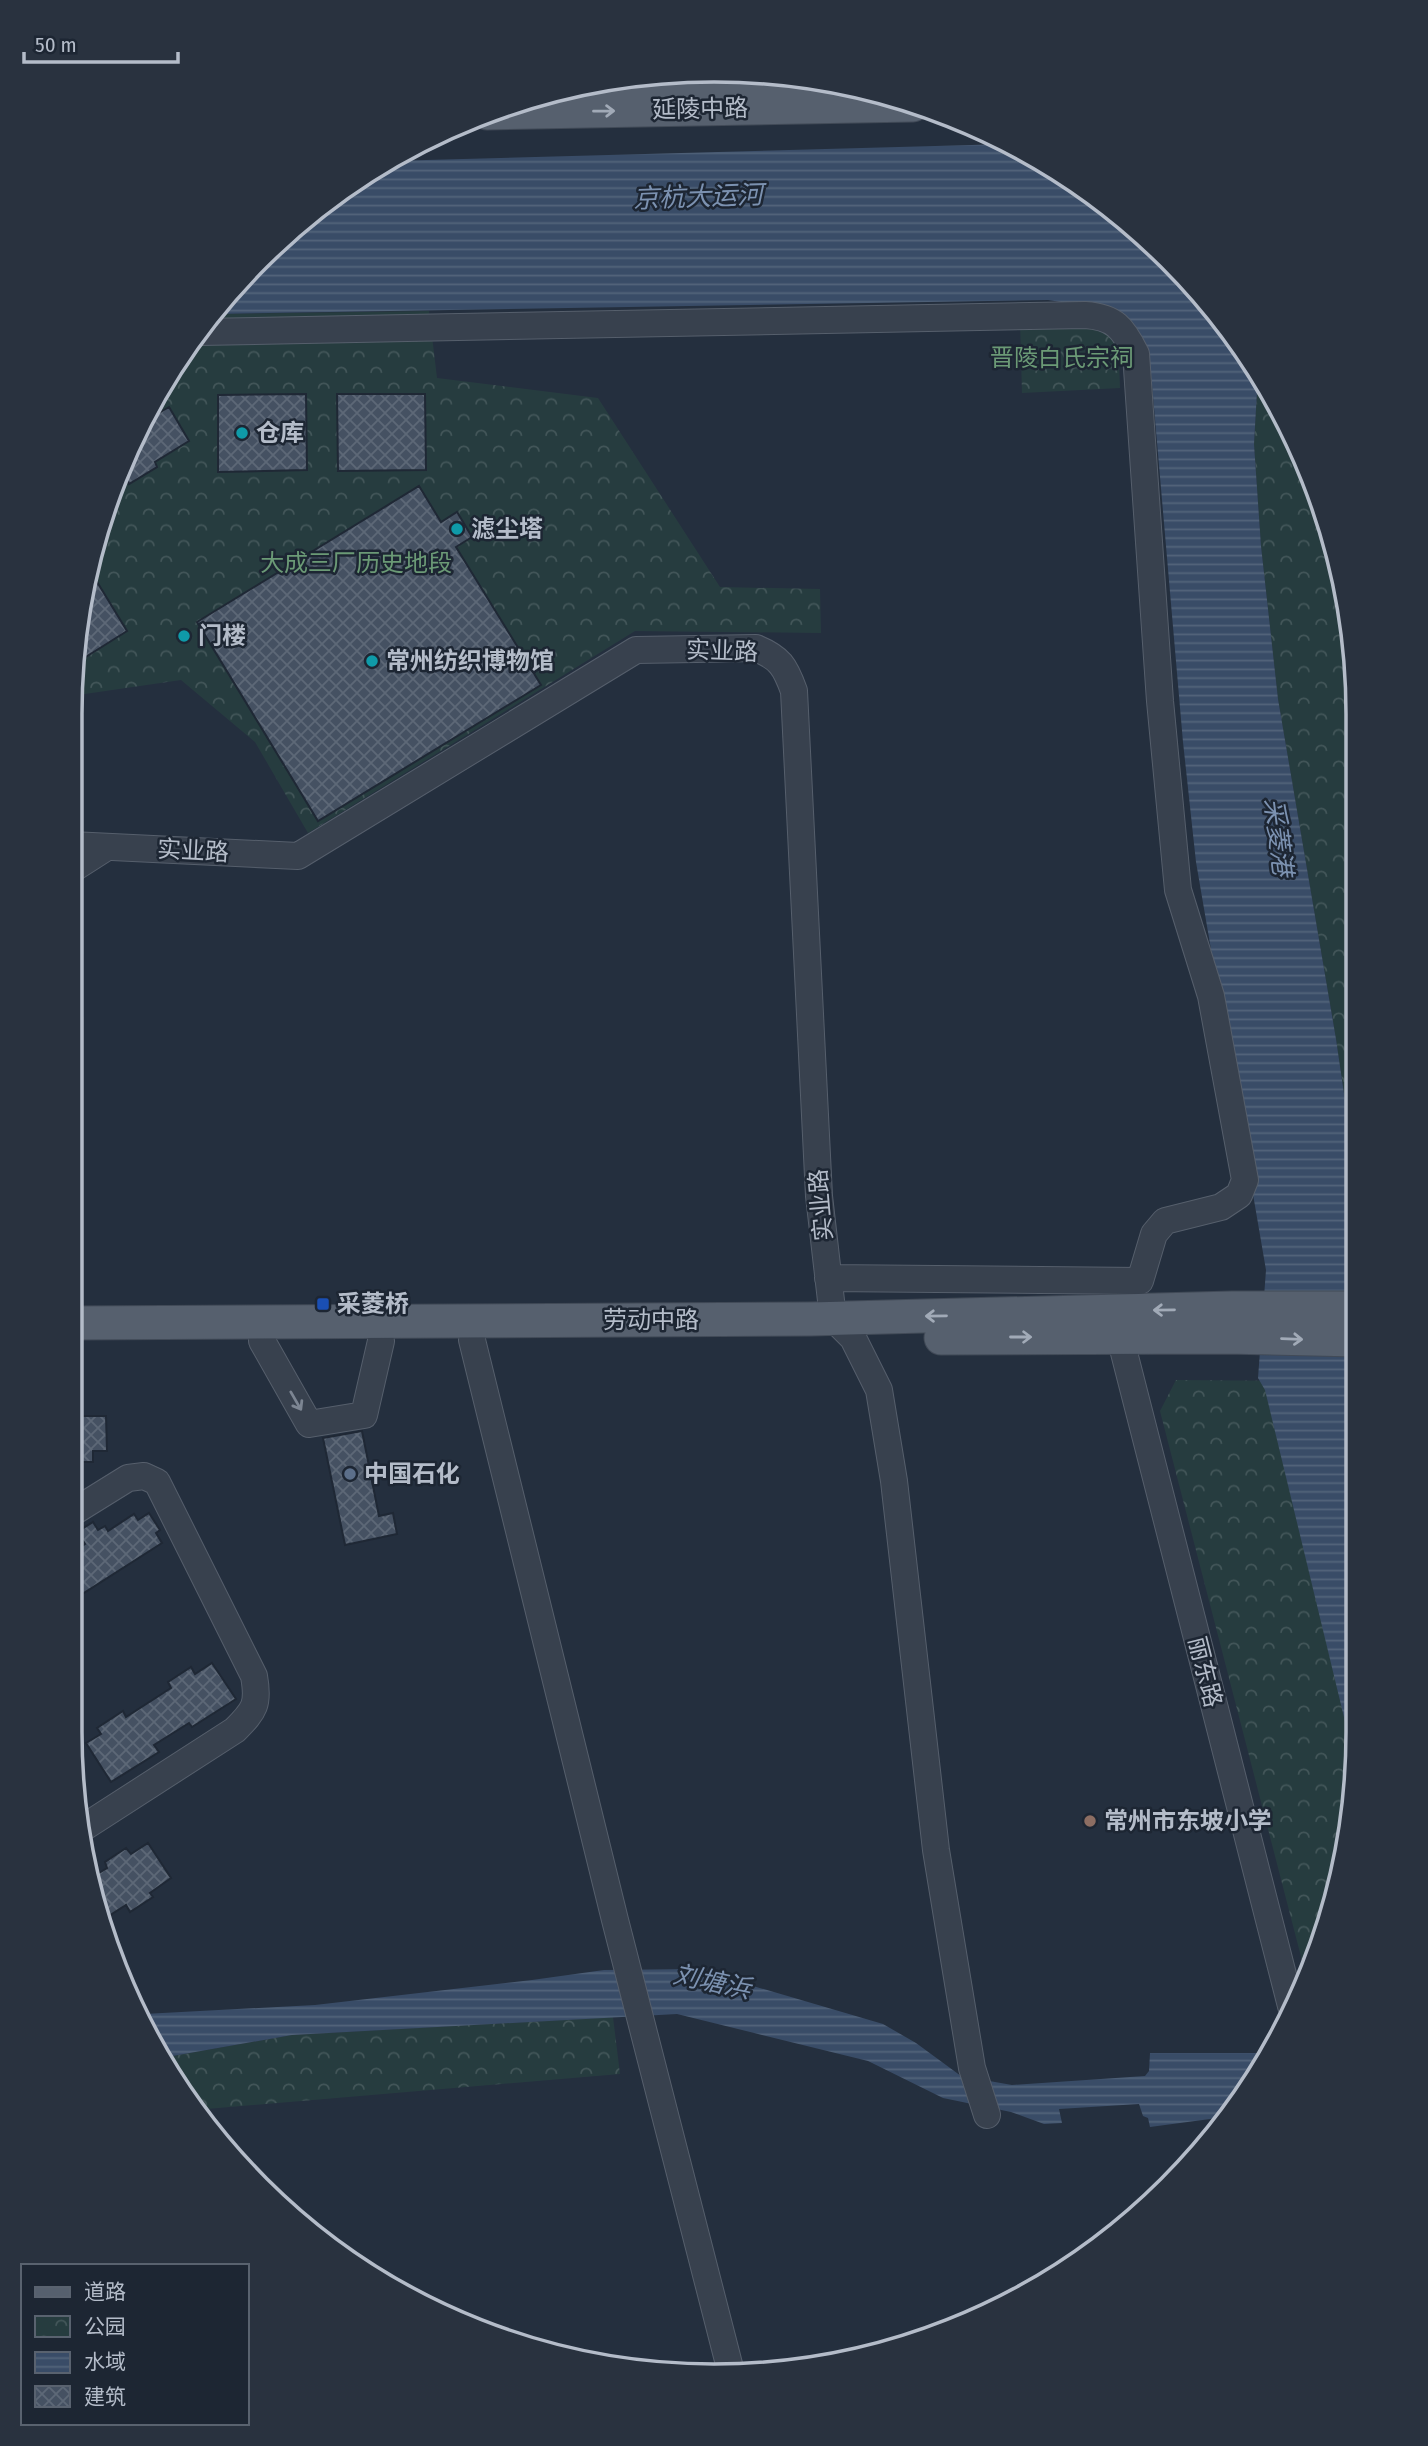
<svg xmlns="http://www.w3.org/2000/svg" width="1428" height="2446" viewBox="0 0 1428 2446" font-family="'Fira Sans Condensed','Noto Sans SC',sans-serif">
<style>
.park{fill:url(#park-crowns)}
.water{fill:url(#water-rules)}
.building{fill:url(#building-cross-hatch);stroke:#1f2835;stroke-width:2}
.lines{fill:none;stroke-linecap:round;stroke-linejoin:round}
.minor-casing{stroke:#565f6c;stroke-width:28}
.major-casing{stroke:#414a57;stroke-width:35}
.minor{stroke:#38414e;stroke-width:26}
.major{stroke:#56606e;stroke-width:33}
.oneway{stroke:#a1aab7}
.oneway2{stroke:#7c8592}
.culture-dot{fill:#0f9aa8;stroke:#1d2633;stroke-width:2.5}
.transit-dot{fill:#1a4fb4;stroke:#1d2633;stroke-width:2.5}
.service-dot{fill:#5c6f8a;stroke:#1d2633;stroke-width:2.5}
.education-dot{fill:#8d6e63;stroke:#1d2633;stroke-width:2.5}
.labels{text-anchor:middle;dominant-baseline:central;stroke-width:5;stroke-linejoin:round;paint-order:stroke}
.street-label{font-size:24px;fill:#b4bcc9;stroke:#1d2633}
.park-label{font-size:24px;fill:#6b9a76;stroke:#1d2633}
.poi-label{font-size:24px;font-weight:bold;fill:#b4bcc9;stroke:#1d2633;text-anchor:start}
.water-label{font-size:26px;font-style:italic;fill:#7c92b1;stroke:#1d2633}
.rim{fill:none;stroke:#b4bcc9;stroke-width:3.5}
</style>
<defs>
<pattern id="park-crowns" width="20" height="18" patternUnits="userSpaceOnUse" patternTransform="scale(1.75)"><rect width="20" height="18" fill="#263c3f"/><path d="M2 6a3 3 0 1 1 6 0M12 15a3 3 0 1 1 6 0" fill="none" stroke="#435659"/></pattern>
<pattern id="water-rules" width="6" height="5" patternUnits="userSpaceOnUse" patternTransform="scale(1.75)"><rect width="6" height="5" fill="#394c67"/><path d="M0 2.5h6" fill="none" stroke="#53647b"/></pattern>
<pattern id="building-cross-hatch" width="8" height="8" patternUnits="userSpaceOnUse" patternTransform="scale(1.75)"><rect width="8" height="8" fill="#455162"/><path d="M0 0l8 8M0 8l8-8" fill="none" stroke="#5d6877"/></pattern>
</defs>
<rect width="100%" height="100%" fill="#242f3e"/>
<path class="park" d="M 429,311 L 437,378 L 598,398 L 720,587 L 820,589 L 821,633 L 635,631 L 308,833 L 255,742 L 181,680 L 71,696 L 71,671 L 104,507 L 178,357 L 213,314 Z
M 1020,321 L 1106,323 L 1118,335 L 1120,388 L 1022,393 Z
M 1258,374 L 1272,392 L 1324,507 L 1357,671 L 1357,1182 L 1336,1039 L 1278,699 L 1261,546 L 1254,444 Z
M 1176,1380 L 1293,1381 L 1357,1652 L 1357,1775 L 1324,1939 L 1306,1976 L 1160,1411 Z
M 613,2017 L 620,2074 L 195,2110 L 167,2057 L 292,2035 Z"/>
<path class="water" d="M 1008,144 L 1071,178 L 1170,259 L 1258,374 L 1254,444 L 1261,546 L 1278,699 L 1336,1039 L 1357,1182 L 1357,1771 L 1265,1390 L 1258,1378 L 1266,1270 L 1196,862 L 1183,742 L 1151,373 L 1144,353 L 1087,306 L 1048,300 L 213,314 L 258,259 L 356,179 L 389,161 Z
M 695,1969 L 883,2024 L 916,2043 L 961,2076 L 1012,2085 L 1145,2076 L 1149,2071 L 1150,2053 L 1268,2053 L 1250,2089 L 1225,2117 L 1150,2127 L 1148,2118 L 1143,2116 L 1139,2104 L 1059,2109 L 1062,2123 L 1044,2124 L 1011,2112 L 943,2098 L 868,2061 L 677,2014 L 292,2035 L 167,2057 L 144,2014 L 315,2005 L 532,1980 L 604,1970 Z"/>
<path class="building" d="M 306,394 L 307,470 L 218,472 L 218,395 Z
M 337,394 L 425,394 L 426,470 L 338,471 Z
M 169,407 L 189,441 L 155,462 L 157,467 L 129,484 L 122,472 L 147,420 Z
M 419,486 L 441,522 L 457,512 L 472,537 L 456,547 L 541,685 L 318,821 L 197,622 Z
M 91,572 L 127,631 L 73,665 L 76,648 Z
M 70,1416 L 106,1416 L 107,1451 L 93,1451 L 93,1462 L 70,1462 Z
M 362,1431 L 379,1516 L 393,1513 L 397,1534 L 345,1545 L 323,1438 Z
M 149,1513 L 160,1530 L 156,1533 L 162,1543 L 79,1596 L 74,1588 L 70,1589 L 70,1554 L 85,1544 L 77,1532 L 93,1522 L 98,1530 L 105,1526 L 108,1531 L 134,1514 L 138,1520 Z
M 212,1663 L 236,1699 L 192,1727 L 189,1723 L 154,1745 L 159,1752 L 111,1782 L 86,1743 L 101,1734 L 97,1728 L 123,1711 L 126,1717 L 171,1688 L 168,1682 L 191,1667 L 195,1674 Z
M 148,1843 L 171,1878 L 150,1893 L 153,1897 L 130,1912 L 126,1905 L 101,1921 L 94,1876 L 107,1868 L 105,1862 L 126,1848 L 131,1854 Z"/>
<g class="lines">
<defs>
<path id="minor" d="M 199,332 L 1085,315 C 1115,317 1123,328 1136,354 L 1160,701 L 1178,890 L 1211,996 L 1245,1180 L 1239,1195 L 1221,1207 L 1165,1221 L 1154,1234 L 1140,1281 L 828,1278
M 71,845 L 298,856 L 636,650 L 756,648 C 780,658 785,666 794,691 L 819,1196 L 833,1318 L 853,1338 L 879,1390 L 894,1481 L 936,1850 L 972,2068 L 987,2115
M 71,870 L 107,847
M 1120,1337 L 1291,2006
M 472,1340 L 615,1920 L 731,2372
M 262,1341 L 309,1424 L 364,1415 L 381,1341
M 70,1514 L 128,1478 L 144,1476 L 157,1482 L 254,1676 C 259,1704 255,1710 235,1730 L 86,1826"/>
<path id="major" d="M 598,81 L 800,78
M 487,113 L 913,105
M 71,1323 L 811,1319 L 1232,1308 L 1357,1308
M 941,1338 L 1227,1337 L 1357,1340"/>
</defs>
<use href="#minor" class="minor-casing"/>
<use href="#major" class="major-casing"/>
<use href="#minor" class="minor"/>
<use href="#major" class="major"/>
</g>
<defs><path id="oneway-shaft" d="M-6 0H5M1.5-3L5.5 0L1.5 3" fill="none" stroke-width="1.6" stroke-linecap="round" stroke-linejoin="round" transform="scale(1.75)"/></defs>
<g class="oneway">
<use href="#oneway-shaft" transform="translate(604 111) rotate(-1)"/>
<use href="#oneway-shaft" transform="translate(1164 1310) rotate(179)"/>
<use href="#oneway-shaft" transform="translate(936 1316) rotate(179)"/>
<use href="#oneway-shaft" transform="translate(1021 1337)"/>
<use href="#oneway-shaft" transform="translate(1292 1339) rotate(2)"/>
</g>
<use class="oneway2" href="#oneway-shaft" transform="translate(296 1401) rotate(60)"/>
<g class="culture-dot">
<circle cx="242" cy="433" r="7"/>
<circle cx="457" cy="529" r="7"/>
<circle cx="184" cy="636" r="7"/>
<circle cx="372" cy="661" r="7"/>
</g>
<rect class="transit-dot" x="316" y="1297" width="14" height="14" rx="3.5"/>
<circle class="service-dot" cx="350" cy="1474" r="7"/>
<circle class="education-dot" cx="1090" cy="1821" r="7"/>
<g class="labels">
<g class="street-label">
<text transform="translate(700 109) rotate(-1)">延陵中路</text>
<text transform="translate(722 651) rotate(2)">实业路</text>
<text transform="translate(193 851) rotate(3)">实业路</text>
<text transform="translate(821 1205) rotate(-95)">实业路</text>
<text x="651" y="1320">劳动中路</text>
<text transform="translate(1205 1672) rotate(76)">丽东路</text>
</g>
<g class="park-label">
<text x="1062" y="358">晋陵白氏宗祠</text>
<text x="356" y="563">大成三厂历史地段</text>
</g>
<g class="poi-label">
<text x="256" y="433">仓库</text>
<text x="471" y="529">滤尘塔</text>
<text x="198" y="636">门楼</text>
<text x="386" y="661">常州纺织博物馆</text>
<text x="337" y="1304">采菱桥</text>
<text x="364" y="1474">中国石化</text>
<text x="1104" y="1821">常州市东坡小学</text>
</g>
<g class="water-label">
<text transform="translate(698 197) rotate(-2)">京杭大运河</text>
<text transform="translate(1278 837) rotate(83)">采菱港</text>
<text transform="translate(712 1982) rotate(12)">刘塘浜</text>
</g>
</g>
<path d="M0 0H1428V2446H0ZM714 82H714A632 632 0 0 1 1346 714V1732A632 632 0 0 1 714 2364H714A632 632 0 0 1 82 1732V714A632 632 0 0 1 714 82Z" fill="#29323f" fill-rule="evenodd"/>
<path class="rim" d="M714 82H714A632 632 0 0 1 1346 714V1732A632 632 0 0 1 714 2364H714A632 632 0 0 1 82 1732V714A632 632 0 0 1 714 82Z"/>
<rect x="21" y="2264" width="228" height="161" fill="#1d2633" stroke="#59626f" stroke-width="2"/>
<rect x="35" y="2287" width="35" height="10" fill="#56606e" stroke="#59626f" stroke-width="2"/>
<text x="84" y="2299" font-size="21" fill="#b4bcc9">道路</text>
<rect x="35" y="2316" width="35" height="21" fill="url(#park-crowns)" stroke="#59626f" stroke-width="2"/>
<text x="84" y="2334" font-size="21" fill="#b4bcc9">公园</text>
<rect x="35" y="2352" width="35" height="21" fill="url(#water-rules)" stroke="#59626f" stroke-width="2"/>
<text x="84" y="2369" font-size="21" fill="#b4bcc9">水域</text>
<rect x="35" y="2386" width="35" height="21" fill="url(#building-cross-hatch)" stroke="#59626f" stroke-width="2"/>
<text x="84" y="2404" font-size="21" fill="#b4bcc9">建筑</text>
<path d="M24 52v10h154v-10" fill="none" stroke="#b4bcc9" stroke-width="3.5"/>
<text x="35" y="52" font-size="21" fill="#b4bcc9" stroke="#1d2633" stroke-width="5" paint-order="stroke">50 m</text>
</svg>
